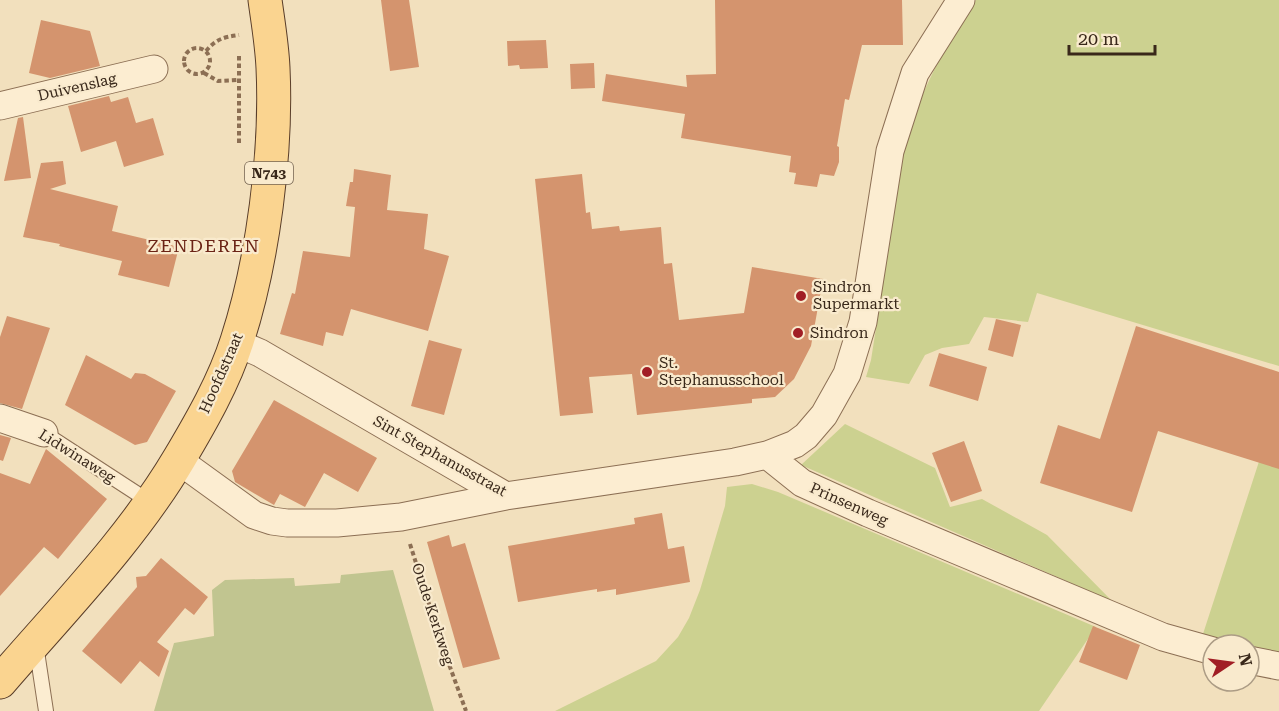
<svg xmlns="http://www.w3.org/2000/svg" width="1279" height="711" viewBox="0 0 1279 711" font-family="'Roboto Serif',serif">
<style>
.green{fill:#ccd190}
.cemetery{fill:#c1c590}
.building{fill:#d4946e}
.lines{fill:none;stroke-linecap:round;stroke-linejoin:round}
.lane-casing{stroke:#8c6f54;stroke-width:16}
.street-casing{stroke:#8c6f54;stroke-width:29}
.primary-casing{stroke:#593d29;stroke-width:35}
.path{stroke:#8c6f54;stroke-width:4;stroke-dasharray:4.5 3;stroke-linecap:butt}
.lane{stroke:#fcedd1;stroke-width:14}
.street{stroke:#fcedd1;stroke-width:27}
.primary{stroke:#fad490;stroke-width:33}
.poi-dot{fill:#a11e25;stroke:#f9eacd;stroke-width:2}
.labels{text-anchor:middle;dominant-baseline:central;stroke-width:4.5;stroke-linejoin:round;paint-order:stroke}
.shield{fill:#f9eacd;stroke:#736250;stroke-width:1.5}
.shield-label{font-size:14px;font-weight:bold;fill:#39281a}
.street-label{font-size:15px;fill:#39281a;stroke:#f9eacd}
.poi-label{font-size:15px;fill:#39281a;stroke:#f9eacd;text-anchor:start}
.quarter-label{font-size:18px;letter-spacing:1.5px;fill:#6b2315;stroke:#f9eacd}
</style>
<rect width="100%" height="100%" fill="#f2e0bd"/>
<path class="green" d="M 976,0 L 1279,0 L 1279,366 L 1037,293 L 1028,322 L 984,317 L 969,344 L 942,348 L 925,355 L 909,384 L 866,377 L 871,360 L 904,150 L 917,106 L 945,47 Z
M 1279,400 L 1279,655 L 1249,649 L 1249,645 L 1229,645 L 1202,637 Z
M 845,424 L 935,468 L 950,507 L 982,499 L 1047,535 L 1112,601 L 801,465 Z
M 752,484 L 778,492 L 1096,627 L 1039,711 L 555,711 L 656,661 L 678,637 L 689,618 L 700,590 L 725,506 L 727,487 Z"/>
<path class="cemetery" d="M 393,570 L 434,711 L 154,711 L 174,643 L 214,636 L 212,590 L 225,580 L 294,578 L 295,586 L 340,583 L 341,575 Z"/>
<path class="building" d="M 381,0 L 409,0 L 419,67 L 390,71 Z
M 715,0 L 902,0 L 903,45 L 862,45 L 849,100 L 845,99 L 837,146 L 839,147 L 839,162 L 834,176 L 820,174 L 817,187 L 794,184 L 796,173 L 789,172 L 791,156 L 681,138 L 685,114 L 602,101 L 606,74 L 687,87 L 686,75 L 716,74 Z
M 41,20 L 90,31 L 100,66 L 50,78 L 29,73 Z
M 546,40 L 548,68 L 520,69 L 519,65 L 508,66 L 507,41 Z
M 594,63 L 595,88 L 571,89 L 570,64 Z
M 109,96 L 111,102 L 128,97 L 136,123 L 153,118 L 164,155 L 124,167 L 116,141 L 81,152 L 68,106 Z
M 23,117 L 31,178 L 4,181 L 18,118 Z
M 63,161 L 66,184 L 50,189 L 118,206 L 112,231 L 179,247 L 169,287 L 118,275 L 122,261 L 59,246 L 60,244 L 23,237 L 41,163 Z
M 354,169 L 391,175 L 387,210 L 428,214 L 424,249 L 449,256 L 428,331 L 351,309 L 343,336 L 326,332 L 323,346 L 280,334 L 292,293 L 295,294 L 303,251 L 350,257 L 355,207 L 346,206 L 350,182 L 353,182 Z
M 582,174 L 586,213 L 590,212 L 592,229 L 619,226 L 620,231 L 661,227 L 664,264 L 672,263 L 679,320 L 744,313 L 752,267 L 823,279 L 811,346 L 794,379 L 775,397 L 752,399 L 752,403 L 637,415 L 632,374 L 589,377 L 593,413 L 560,416 L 535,179 Z
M 7,316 L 50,328 L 22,409 L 0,403 L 0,337 Z
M 996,319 L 1021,325 L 1013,357 L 988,350 Z
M 1136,326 L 1279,372 L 1279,469 L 1158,431 L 1132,512 L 1040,483 L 1058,425 L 1100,439 Z
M 429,340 L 462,349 L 444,415 L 411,406 Z
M 939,353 L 987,367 L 978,401 L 929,386 Z
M 86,355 L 131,379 L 135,373 L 145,374 L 176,391 L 147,442 L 135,445 L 65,405 Z
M 274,400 L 377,458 L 358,492 L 324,473 L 305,507 L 280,494 L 274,505 L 235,482 L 232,471 Z
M 0,435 L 11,438 L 3,461 L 0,460 Z
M 964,441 L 982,491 L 951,502 L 932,453 Z
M 46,449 L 107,499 L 58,559 L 44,547 L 0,596 L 0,473 L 30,484 Z
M 662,513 L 668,549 L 684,546 L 690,582 L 616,595 L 616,589 L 597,592 L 597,589 L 518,602 L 508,546 L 635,524 L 634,518 Z
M 449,535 L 452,547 L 465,543 L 500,659 L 463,668 L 427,542 Z
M 161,558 L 208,597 L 194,615 L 185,608 L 157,642 L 169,651 L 159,677 L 140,661 L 121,684 L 82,651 L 137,587 L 136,577 L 146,576 Z
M 1093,626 L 1140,645 L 1127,680 L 1079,662 Z"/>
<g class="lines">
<defs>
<path id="lane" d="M 44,433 L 150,502
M 36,645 L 46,711"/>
<path id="street" d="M 0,106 L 154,69
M 237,343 L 260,353 L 506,496
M 0,418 L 44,433
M 767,455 L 802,483 L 868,513 L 1163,637 L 1213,651
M 178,460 L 254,515 L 272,521 L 287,523 L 337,523 L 401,517 L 506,496 L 735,462 L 767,455 L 795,444 L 806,436 L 824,415 L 847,374 L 863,322 L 890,151 L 915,73 L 961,0
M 1249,660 L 1279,666"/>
<path id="primary" d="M 0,682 C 61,611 131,540 179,459 C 201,422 224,382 237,341 C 263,261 277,152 273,68 C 272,45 268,22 265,0"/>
</defs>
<use href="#lane" class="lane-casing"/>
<use href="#street" class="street-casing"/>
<use href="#primary" class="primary-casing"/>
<path class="path" d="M184 61a13 13 0 1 1 26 0a13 13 0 1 1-26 0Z
M 206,51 C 216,39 224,37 239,35
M 204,73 L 218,81 L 238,80
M 239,143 L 239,55
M 410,544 L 442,645 L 466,711"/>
<use href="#lane" class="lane"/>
<use href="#street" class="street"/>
<use href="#primary" class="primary"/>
</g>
<g class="poi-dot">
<circle cx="801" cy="296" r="6"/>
<circle cx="798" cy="333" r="6"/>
<circle cx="647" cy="372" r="6"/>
</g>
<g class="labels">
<rect class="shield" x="245" y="162" width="48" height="22" rx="4.5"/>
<g class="shield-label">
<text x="269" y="173">N743</text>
</g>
<g class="street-label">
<text transform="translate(77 87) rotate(-13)">Duivenslag</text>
<text transform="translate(221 373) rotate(-66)">Hoofdstraat</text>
<text transform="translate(77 456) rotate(32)">Lidwinaweg</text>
<text transform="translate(440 456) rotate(29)">Sint Stephanusstraat</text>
<text transform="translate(849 504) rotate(24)">Prinsenweg</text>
<text transform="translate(433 614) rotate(72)">Oude Kerkweg</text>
</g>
<g class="poi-label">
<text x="813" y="287">Sindron<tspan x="813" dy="17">Supermarkt</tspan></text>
<text x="810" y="333">Sindron</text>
<text x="659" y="363">St.<tspan x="659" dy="17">Stephanusschool</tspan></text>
</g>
<g class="quarter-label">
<text x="204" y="245">ZENDEREN</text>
</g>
</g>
<g transform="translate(1231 663) rotate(77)"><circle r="28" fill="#f9eacd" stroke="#ac9c85" stroke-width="1.5"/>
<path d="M0-4.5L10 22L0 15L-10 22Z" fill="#a11e25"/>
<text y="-9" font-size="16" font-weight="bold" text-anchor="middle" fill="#39281a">N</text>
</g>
<path d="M1069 45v9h86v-9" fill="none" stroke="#39281a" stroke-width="3"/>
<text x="1078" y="45" font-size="18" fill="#39281a" stroke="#f9eacd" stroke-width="4.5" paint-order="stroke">20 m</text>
</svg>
